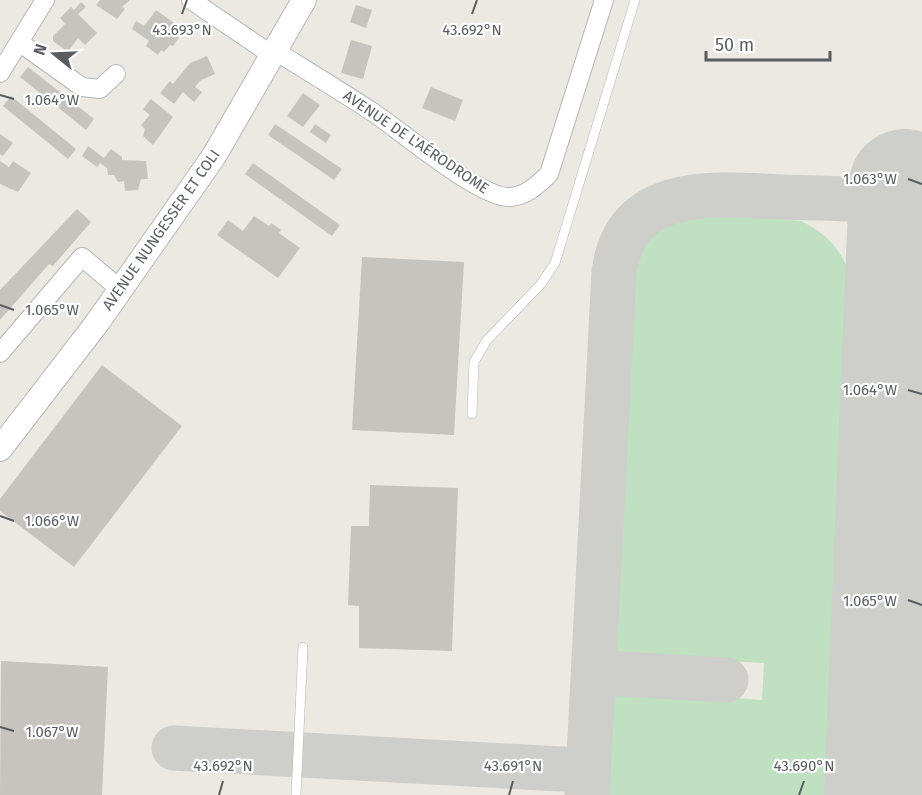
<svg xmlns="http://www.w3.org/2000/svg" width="922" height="795" viewBox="0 0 922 795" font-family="'Fira Sans',sans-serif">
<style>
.green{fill:#bfe0c1;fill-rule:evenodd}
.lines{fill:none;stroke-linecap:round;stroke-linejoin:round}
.taxiway{stroke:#cececa;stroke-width:45}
.runway{stroke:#cececa;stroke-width:112}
.building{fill:#c6c4be}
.lane-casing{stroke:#b3b6ba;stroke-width:10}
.street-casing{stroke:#b3b6ba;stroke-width:20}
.secondary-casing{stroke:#b4b7bc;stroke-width:26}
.lane{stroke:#fff;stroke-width:9}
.street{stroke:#fff;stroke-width:18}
.secondary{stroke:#fff;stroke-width:24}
.ticks{fill:none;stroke:#595c60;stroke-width:2}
.labels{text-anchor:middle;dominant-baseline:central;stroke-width:4.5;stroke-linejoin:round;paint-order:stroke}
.street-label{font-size:15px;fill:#595c60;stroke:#fff}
.ticks-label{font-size:15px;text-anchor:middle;fill:#595c60;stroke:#fff;stroke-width:4.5;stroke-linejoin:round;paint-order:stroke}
</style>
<rect width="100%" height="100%" fill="#ebe9e1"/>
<path class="green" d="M 706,213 L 801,221 C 824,232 838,246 848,269 L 829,795 L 606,795 L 631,274 C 641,234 667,215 706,213 ZM 727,661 L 764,663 L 762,700 L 725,697 Z"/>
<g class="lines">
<path class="taxiway" d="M 594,661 L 604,673 L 726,680
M 174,748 L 579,770 L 588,781
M 587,795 L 614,272 C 626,183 716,194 782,197 C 814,198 847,198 879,201 C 909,215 900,249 898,276"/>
<path class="runway" d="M 880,795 L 905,185"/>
</g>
<path class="building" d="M 100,0 L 130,0 L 122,7 L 125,9 L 117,19 L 96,5 Z
M 81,2 L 86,7 L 78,14 L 97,33 L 85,45 L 78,38 L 68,52 L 53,41 L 53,36 L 65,24 L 60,18 L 71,7 L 74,10 Z
M 356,5 L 372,10 L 366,28 L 350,22 Z
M 156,10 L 184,30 L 173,46 L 170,45 L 164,52 L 161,50 L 158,55 L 146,46 L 149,41 L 132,29 L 136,21 L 144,26 Z
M 351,40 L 372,46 L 363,79 L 341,73 Z
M 207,56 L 215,74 L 201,80 L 195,87 L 202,92 L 194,102 L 183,92 L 174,104 L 160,93 L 170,81 L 173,84 L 190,63 Z
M 28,67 L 94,119 L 86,130 L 20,77 Z
M 431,87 L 463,100 L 455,121 L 422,108 Z
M 303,93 L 320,105 L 303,127 L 287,116 Z
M 11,96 L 76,149 L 68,159 L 3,106 Z
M 151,99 L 173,117 L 153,145 L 143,136 L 145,129 L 141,125 L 150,115 L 143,109 Z
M 275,124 L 342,169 L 334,180 L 268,135 Z
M 315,124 L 331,135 L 326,143 L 310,132 Z
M 0,134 L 13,143 L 3,156 L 0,154 Z
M 88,146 L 104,158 L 111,149 L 122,157 L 122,160 L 146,161 L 148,179 L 141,179 L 138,190 L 125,191 L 124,181 L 118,182 L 114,175 L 108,175 L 107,168 L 100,163 L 97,167 L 82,156 Z
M 0,161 L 9,167 L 13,161 L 31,173 L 18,192 L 0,184 Z
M 253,163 L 340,225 L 332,236 L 245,174 Z
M 77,209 L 91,222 L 53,266 L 49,264 L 0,320 L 0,290 Z
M 254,216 L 269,226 L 271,223 L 281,230 L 279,233 L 300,248 L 278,278 L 217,235 L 228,220 L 243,231 Z
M 362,257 L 464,262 L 454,435 L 352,430 Z
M 102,365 L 182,426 L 74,567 L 0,511 L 0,499 Z
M 370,485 L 458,488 L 452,651 L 359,648 L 359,606 L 348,605 L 351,526 L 369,526 Z
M 1,661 L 108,667 L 102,795 L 0,795 Z"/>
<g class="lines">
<defs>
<path id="lane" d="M 472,414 L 474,362 L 487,340 L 541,284 L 555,263 L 635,0
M 296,795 L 303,647"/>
<path id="street" d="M 191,0 L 266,51 L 277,52 C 309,72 342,92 374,113 C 401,131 482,200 511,197 C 528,195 537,185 549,174 L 604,0
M 19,42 L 82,87 L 100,89 L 116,74
M 0,73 L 45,0
M 0,353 L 82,257 L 120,289"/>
<path id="secondary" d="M 0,449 L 97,323 L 214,156 L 304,0"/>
</defs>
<use href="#lane" class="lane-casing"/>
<use href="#street" class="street-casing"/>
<use href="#secondary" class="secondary-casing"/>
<use href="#lane" class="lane"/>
<use href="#street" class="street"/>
<use href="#secondary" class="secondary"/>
</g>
<path class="ticks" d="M 182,14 L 187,0M 472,14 L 477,0M 0,95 L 14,99M 908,179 L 922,184M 0,305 L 14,310M 908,390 L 922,394M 0,516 L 14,521M 908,600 L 922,605M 0,727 L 14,731M 219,795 L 223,781M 509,795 L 513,781M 799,795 L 804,781"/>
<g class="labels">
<g class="street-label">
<text transform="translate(416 142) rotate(34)">AVENUE DE L'AÉRODROME</text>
<text transform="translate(161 230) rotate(-55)">AVENUE NUNGESSER ET COLI</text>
</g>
</g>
<g class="ticks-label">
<text x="182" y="35">43.693°N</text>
<text x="472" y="35">43.692°N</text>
<text x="52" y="105">1.064°W</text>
<text x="870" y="184">1.063°W</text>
<text x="52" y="315">1.065°W</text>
<text x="870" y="395">1.064°W</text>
<text x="52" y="526">1.066°W</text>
<text x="870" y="606">1.065°W</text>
<text x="52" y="737">1.067°W</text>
<text x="223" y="771">43.692°N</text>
<text x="513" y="771">43.691°N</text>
<text x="804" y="771">43.690°N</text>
</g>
<g transform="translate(54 54) rotate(288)" stroke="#ffffff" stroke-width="4.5" paint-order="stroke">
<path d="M0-4.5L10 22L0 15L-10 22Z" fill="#595c60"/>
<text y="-9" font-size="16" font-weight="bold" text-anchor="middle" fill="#595c60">N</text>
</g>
<path d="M706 51v9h124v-9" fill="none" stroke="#595c60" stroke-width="3"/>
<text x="715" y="51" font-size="18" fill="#595c60" stroke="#ffffff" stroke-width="4.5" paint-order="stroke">50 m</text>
</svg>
